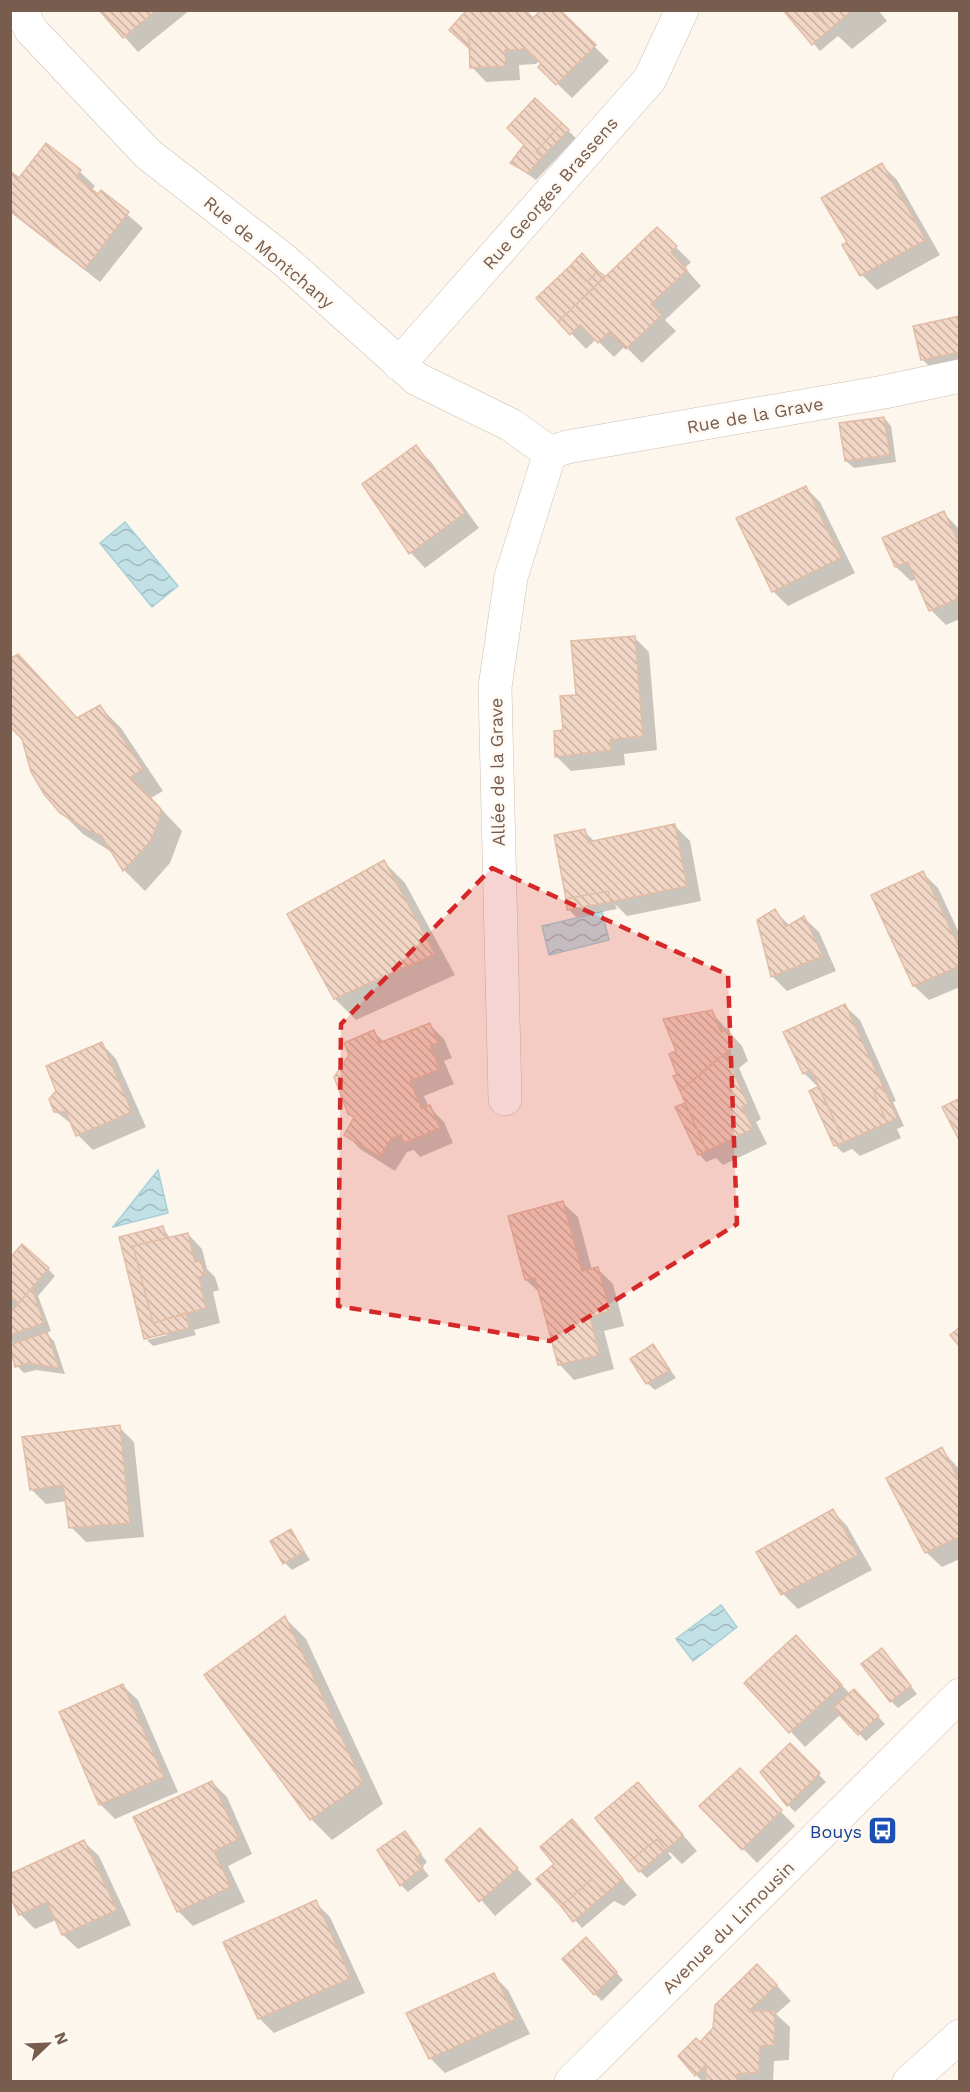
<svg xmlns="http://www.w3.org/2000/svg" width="970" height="2092" viewBox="0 0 970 2092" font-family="'Work Sans',sans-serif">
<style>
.water{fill:url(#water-waves);stroke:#a7d0d7;stroke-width:1.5}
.shadow{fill:#0003}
.building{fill:url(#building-back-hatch);stroke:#e3bda6;stroke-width:1.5}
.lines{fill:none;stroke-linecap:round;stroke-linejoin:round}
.street-casing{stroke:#cfbeb1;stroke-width:34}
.secondary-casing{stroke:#d2bfaf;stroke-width:34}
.street{stroke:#fff;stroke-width:33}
.secondary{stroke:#fff;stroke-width:33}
.marked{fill:#d62828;fill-opacity:0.2;stroke:#d62828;stroke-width:4.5;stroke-dasharray:12 8;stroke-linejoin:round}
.labels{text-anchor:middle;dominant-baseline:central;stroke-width:5;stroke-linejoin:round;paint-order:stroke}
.street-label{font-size:18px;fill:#785d4f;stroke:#fefaf3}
.transit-label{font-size:18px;fill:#164399;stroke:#fefaf3;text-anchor:end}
</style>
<defs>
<pattern id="water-waves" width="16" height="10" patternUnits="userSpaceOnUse" patternTransform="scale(1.5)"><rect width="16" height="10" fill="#c1e1e6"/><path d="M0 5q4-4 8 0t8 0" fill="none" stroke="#a2babd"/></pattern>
<pattern id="building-back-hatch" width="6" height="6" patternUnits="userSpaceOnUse" patternTransform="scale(1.5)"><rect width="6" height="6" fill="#f1d6c5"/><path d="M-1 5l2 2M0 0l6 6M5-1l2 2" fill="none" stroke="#c8b1a2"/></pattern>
</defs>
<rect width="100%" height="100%" fill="#fcf6ec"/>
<path class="water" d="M 125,522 L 178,586 L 152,607 L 100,543 Z
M 602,912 L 609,940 L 549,955 L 542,926 Z
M 158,1170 L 168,1213 L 113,1227 Z
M 721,1605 L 737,1627 L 693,1661 L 676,1639 Z"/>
<path class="shadow" d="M 101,10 L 190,10 L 138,52 Z
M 558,10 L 609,61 L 572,98 L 540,67 L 543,64 L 540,60 L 536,64 L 519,65 L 520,80 L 486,82 L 472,67 L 533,20 Z
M 785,10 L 878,10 L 887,21 L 852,49 L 838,36 L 820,51 Z
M 535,100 L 576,138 L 536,180 L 512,163 L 526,145 Z
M 882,165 L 897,180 L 940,255 L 877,290 L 862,275 L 844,245 L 849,243 Z
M 80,172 L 95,186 L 91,191 L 98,196 L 101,192 L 143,228 L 100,282 L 10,212 L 10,173 L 20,180 Z
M 657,229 L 691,262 L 685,268 L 701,286 L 665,320 L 676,331 L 642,363 L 625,346 L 614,357 L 596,339 L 586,349 L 538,298 L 582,255 L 605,279 Z
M 960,317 L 960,369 L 937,374 L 922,359 Z
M 884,418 L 891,426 L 896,462 L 854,468 L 846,461 Z
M 416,447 L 431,462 L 479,528 L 425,568 L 411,553 L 364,485 Z
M 805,487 L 820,502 L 855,573 L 788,606 L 773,591 Z
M 944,513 L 960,530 L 960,619 L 946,625 L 931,610 L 917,579 L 911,581 L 896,567 Z
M 634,637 L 649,652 L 657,750 L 624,754 L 625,765 L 571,771 L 556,756 L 578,696 Z
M 100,707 L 121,728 L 163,791 L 151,798 L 182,831 L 170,863 L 145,891 L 124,870 L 113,853 L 83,834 L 61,812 L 78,719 Z
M 675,826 L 690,841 L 701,901 L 627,916 L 615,904 L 617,909 L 576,917 L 569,910 L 568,899 L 584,831 L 595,842 Z
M 384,862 L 405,883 L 455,975 L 356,1020 L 335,999 L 289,915 Z
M 923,873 L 938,888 L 960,935 L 960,987 L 929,1000 L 914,986 Z
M 775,911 L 790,926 L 804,918 L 819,932 L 836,971 L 787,991 L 772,976 Z
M 845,1006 L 860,1020 L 896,1101 L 893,1102 L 904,1126 L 897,1129 L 901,1138 L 860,1156 L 852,1149 L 843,1153 L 836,1146 L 811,1092 L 819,1088 L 804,1073 Z
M 711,1012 L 742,1046 L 748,1061 L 739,1068 L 761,1119 L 756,1122 L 767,1144 L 723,1165 L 716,1158 L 706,1162 L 699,1154 L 679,1075 L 678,1052 Z
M 429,1024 L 444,1039 L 452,1058 L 444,1061 L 454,1084 L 424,1096 L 429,1107 L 444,1122 L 453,1143 L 420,1157 L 414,1150 L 407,1152 L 395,1171 L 360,1149 L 346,1134 L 355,1118 L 350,1113 L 374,1032 L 385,1043 Z
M 102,1044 L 116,1059 L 146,1127 L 93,1150 L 78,1135 L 74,1126 L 55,1111 Z
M 563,1203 L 578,1217 L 592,1270 L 598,1269 L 613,1284 L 624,1326 L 604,1331 L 614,1369 L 574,1380 L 560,1365 L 541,1294 L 526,1280 Z
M 162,1227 L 171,1239 L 188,1234 L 202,1249 L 207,1269 L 215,1277 L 219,1290 L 213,1292 L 220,1323 L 194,1330 L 196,1335 L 153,1346 L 147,1340 L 167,1335 L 121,1238 Z
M 10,1260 L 48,1269 L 55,1276 L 38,1296 L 51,1331 L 46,1333 L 54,1341 L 65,1374 L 36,1370 L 24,1373 L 17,1366 L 10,1348 L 15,1345 L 10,1340 Z
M 653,1346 L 676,1378 L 655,1390 L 647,1383 Z
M 119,1427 L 134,1442 L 144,1537 L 86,1542 L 71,1527 L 67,1501 L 46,1504 L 31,1489 Z
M 941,1449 L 960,1470 L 960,1559 L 942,1567 L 927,1553 L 888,1478 Z
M 833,1511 L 847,1526 L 872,1570 L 798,1609 L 783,1594 Z
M 291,1531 L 310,1560 L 292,1570 L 285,1563 Z
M 285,1618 L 306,1639 L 383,1804 L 332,1840 L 311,1819 Z
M 882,1650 L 917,1694 L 898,1708 L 891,1701 Z
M 811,1651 L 850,1694 L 854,1691 L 885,1724 L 866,1741 L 841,1714 L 805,1747 L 746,1683 Z
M 123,1686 L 138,1700 L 178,1792 L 115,1819 L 100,1804 Z
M 790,1745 L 826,1782 L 795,1812 L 788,1805 Z
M 740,1770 L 795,1826 L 757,1863 L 702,1806 Z
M 212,1782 L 227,1797 L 252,1854 L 228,1866 L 245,1902 L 193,1926 L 178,1911 Z
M 638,1784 L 697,1851 L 682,1864 L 670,1852 L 668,1853 L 672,1858 L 647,1878 L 640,1871 Z
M 572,1821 L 637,1895 L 624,1906 L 614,1901 L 582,1928 L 562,1905 L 556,1864 Z
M 404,1833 L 427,1862 L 422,1867 L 429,1876 L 408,1892 L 401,1885 Z
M 84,1842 L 99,1856 L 131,1925 L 78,1949 L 63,1935 L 56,1920 L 35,1929 L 21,1915 L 10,1893 Z
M 494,1845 L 532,1884 L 495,1916 L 447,1860 Z
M 315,1902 L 330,1917 L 365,1993 L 274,2033 L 259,2018 L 225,1943 Z
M 594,1946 L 623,1980 L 602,2001 L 595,1994 Z
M 493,1975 L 508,1990 L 530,2034 L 445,2073 L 430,2058 Z
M 772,1980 L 791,2001 L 776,2014 L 790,2027 L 789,2060 L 774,2061 L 773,2082 L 703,2082 L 696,2075 L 700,2044 Z"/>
<path class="building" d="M 99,10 L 157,10 L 123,38 Z
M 467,10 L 525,10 L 533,18 L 541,10 L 560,10 L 596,45 L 556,85 L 538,67 L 541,64 L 524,47 L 521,50 L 505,50 L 506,66 L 470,68 L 469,36 L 455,23 Z
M 783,10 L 815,10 L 830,29 L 812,45 Z
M 815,10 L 853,10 L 830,29 Z
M 455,23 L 469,36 L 470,49 L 449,30 Z
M 535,98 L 562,123 L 536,152 L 542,157 L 528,173 L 510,163 L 524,145 L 507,128 Z
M 562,123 L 569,130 L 542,157 L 536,152 Z
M 46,143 L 81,170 L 76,177 L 98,194 L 101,190 L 129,212 L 85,269 L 10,210 L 10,171 L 19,178 Z
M 882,163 L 926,240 L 860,276 L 842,245 L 847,242 L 821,198 Z
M 657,227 L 677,246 L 671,252 L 687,270 L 651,304 L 662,315 L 626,349 L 609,332 L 598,343 L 580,325 L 570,335 L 558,322 Z
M 582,253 L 598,271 L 587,282 L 570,266 Z
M 570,266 L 587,282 L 598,271 L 605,276 L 558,322 L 536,298 Z
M 960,316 L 960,352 L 921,360 L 913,326 Z
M 884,417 L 890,455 L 845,461 L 839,423 Z
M 416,445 L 465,513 L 409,554 L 362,484 Z
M 806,486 L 841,558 L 772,592 L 736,518 Z
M 944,511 L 960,546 L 960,598 L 929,611 L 908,562 L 895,567 L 882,538 Z
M 635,636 L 643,736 L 610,740 L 611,750 L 555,757 L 554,731 L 563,730 L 560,696 L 576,695 L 571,641 Z
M 18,654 L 77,718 L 100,705 L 143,769 L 131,777 L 161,809 L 159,821 L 150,842 L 123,871 L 101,835 L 89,831 L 60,813 L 44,794 L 31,772 L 22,739 L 10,727 L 10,659 Z
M 675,824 L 687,886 L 611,902 L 608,891 L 566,899 L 554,835 L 585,829 L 588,842 Z
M 384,860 L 435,954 L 334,999 L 287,914 Z
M 923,871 L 960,949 L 960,966 L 913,986 L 871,895 Z
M 608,891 L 611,902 L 567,910 L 566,899 Z
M 775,909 L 786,927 L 804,916 L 823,956 L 771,977 L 757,920 Z
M 845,1004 L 883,1086 L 873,1090 L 887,1123 L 844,1142 L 811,1070 L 803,1074 L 783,1032 Z
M 712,1010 L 721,1032 L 728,1029 L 735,1045 L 680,1091 L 673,1076 L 677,1075 L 669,1054 L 676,1051 L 663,1019 Z
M 430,1023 L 438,1043 L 430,1046 L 440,1069 L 410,1081 L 422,1109 L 430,1105 L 440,1128 L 404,1143 L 401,1135 L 392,1138 L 380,1157 L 344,1135 L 354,1117 L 348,1114 L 334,1077 L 349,1055 L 344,1043 L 374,1030 L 379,1043 Z
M 102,1042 L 132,1112 L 76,1136 L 66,1112 L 54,1112 L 49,1099 L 56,1091 L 46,1066 Z
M 725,1053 L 748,1104 L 742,1107 L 753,1129 L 707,1151 L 680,1091 Z
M 819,1086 L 844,1142 L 834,1146 L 809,1091 Z
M 883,1086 L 897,1118 L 887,1123 L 873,1090 Z
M 960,1098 L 960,1142 L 942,1107 Z
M 685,1103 L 707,1151 L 698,1155 L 675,1107 Z
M 563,1201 L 582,1271 L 598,1267 L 610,1311 L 590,1317 L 600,1355 L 558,1365 L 535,1278 L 525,1280 L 508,1216 Z
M 163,1226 L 166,1238 L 133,1246 L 153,1323 L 186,1313 L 189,1328 L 144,1339 L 119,1237 Z
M 188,1233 L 195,1262 L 201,1261 L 205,1275 L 199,1277 L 206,1308 L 153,1323 L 133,1246 Z
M 22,1244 L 49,1268 L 19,1303 L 10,1296 L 10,1258 Z
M 32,1288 L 44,1323 L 10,1335 L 10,1313 Z
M 960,1327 L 960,1347 L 950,1335 Z
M 47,1332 L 59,1368 L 28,1363 L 15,1367 L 10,1345 Z
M 653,1344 L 670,1370 L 646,1384 L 630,1359 Z
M 120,1425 L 130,1523 L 69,1528 L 63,1485 L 30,1490 L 22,1437 Z
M 942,1447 L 960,1482 L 960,1542 L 957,1538 L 925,1553 L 886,1478 Z
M 833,1509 L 858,1555 L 781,1595 L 756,1552 Z
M 291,1529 L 304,1552 L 283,1564 L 270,1541 Z
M 285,1616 L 363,1783 L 310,1820 L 204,1675 Z
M 796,1635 L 842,1685 L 789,1733 L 744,1683 Z
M 882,1648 L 911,1686 L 890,1702 L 861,1664 Z
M 123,1684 L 164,1777 L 99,1805 L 59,1712 Z
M 854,1689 L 879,1716 L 858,1735 L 833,1708 Z
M 790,1743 L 820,1773 L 787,1806 L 760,1772 Z
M 740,1768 L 782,1810 L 742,1850 L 699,1806 Z
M 212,1781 L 239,1839 L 214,1851 L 231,1887 L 177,1912 L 133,1817 Z
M 638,1782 L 683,1835 L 666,1850 L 657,1839 L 630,1861 L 595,1818 Z
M 572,1819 L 623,1879 L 608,1892 L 603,1892 L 592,1879 L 561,1906 L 536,1879 L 554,1864 L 540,1847 Z
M 480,1828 L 518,1868 L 479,1902 L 445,1860 Z
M 405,1831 L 421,1854 L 415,1859 L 423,1867 L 400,1886 L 377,1850 Z
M 657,1839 L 666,1850 L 639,1872 L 630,1861 Z
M 84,1840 L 117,1910 L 62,1935 L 47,1902 L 19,1915 L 10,1897 L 10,1874 Z
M 592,1879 L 603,1892 L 608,1892 L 573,1922 L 561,1906 Z
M 316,1900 L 351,1978 L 258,2019 L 223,1942 Z
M 586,1937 L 617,1972 L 594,1995 L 562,1959 Z
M 757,1964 L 777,1985 L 749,2011 L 775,2011 L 774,2045 L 760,2046 L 759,2072 L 737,2074 L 737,2082 L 706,2082 L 706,2065 L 695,2076 L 678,2056 L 696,2038 L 700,2042 L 713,2028 L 715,2005 Z
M 494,1973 L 516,2019 L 429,2059 L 406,2013 Z"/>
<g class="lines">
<defs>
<path id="street" d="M 21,10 L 31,30 L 148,154 L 284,260 L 417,379 L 511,425 L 550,453
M 399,364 L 650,79 L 682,10
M 550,453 L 567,447 L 884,392 L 960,376
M 505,1099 L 495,687 L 511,577 L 550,453
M 909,2082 L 960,2036"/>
<path id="secondary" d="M 571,2082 L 960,1695"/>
</defs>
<use href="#street" class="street-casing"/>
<use href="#secondary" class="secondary-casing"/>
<use href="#street" class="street"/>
<use href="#secondary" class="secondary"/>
</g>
<path class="marked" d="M 492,868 L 728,975 L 737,1224 L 550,1341 L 338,1306 L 341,1024 Z"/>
<defs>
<symbol id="bus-square" viewBox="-11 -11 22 22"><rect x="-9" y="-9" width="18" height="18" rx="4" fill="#1a4fb4" stroke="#fefaf3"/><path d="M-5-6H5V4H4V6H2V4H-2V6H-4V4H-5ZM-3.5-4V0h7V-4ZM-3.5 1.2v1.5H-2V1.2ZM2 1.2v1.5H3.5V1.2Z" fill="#fff"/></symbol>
</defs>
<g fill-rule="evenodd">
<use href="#bus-square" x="866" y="1814" width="33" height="33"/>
</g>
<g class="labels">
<g class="street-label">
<text transform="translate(550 193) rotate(-49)">Rue Georges Brassens</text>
<text transform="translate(269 252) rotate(40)">Rue de Montchany</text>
<text transform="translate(755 415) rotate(-10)">Rue de la Grave</text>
<text transform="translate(497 772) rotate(-91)">Allée de la Grave</text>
<text transform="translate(728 1927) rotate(-45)">Avenue du Limousin</text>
</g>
<g class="transit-label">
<text x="862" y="1831">Bouys</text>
</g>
</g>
<rect width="970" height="2092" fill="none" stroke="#785d4f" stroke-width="24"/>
<g transform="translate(48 2044) rotate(67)" stroke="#fefaf3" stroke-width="4.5" paint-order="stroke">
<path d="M0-4.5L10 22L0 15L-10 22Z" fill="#785d4f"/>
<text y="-9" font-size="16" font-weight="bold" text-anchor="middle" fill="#785d4f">N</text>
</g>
</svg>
